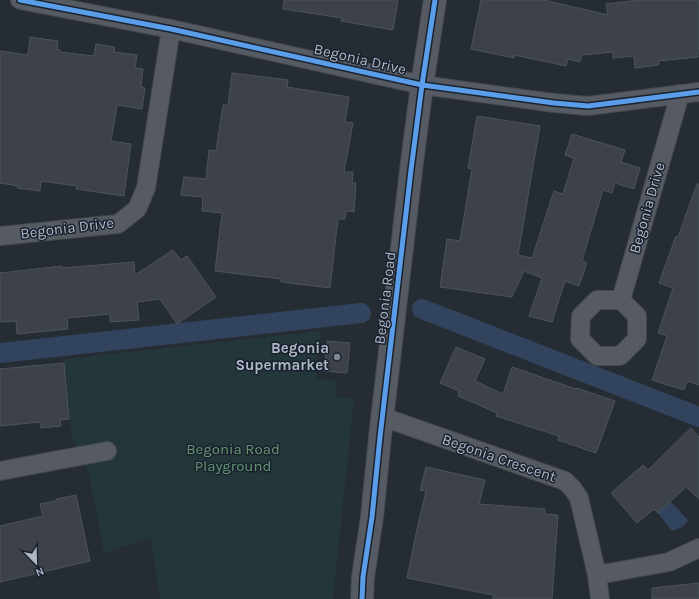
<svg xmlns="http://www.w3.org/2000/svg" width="699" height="599" viewBox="0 0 699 599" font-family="Karla,sans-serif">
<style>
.green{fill:#233639}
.water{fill:#32445d}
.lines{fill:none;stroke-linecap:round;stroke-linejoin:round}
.canal{stroke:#32445d;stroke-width:20}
.building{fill:#3d424a;stroke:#4d535c}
.minor-casing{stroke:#44484e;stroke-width:20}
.tertiary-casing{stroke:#44484e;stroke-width:24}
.minor{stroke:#565a62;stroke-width:18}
.tertiary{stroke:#565a62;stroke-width:22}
.cycleway-casing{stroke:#19222e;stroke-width:8}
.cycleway{stroke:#5a9eea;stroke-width:5}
.poi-dot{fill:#7e8693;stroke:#19222e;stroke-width:1.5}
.labels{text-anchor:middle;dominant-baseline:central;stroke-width:3;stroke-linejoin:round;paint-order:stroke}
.street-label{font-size:15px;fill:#aeb7c6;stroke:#19222e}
.poi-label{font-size:15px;font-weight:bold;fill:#aeb7c6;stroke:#19222e;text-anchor:end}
.park-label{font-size:15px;fill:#659770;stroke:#19222e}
</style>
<rect width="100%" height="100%" fill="#262c33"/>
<path class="green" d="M 321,331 L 316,378 L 337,381 L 336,397 L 354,399 L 333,599 L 160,599 L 151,538 L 104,553 L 89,474 L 72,438 L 64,359 Z"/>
<path class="water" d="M 670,501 L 688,520 C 684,526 680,529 672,531 L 658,513 Z"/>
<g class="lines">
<path class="canal" d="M 422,309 L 699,417
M 0,353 L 361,313"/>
</g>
<path class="building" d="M 284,0 L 398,0 L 393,30 L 341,21 L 342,18 L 283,9 Z
M 481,0 L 544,0 L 608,15 L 606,4 L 640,0 L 699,0 L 699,49 L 698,49 L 698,57 L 658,61 L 659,65 L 635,68 L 634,56 L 613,58 L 613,52 L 582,55 L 580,62 L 568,59 L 566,66 L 514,55 L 514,58 L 471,49 Z
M 30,37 L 58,41 L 57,49 L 60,50 L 60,52 L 94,56 L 96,44 L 115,47 L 114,52 L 137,55 L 135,68 L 143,69 L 141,87 L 145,88 L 142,109 L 117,105 L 111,141 L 131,144 L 124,196 L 76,189 L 77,186 L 41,181 L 40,191 L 17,188 L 18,186 L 0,183 L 0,51 L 28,55 Z
M 232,73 L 288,80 L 287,87 L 349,97 L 345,122 L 353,123 L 344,172 L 353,172 L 352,183 L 356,183 L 354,212 L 346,211 L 345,219 L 338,219 L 330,288 L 281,282 L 281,279 L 215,271 L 222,213 L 202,211 L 203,197 L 181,195 L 184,177 L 206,179 L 209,150 L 216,151 L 223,105 L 228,105 Z
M 477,116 L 540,126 L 518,255 L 532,258 L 554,191 L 563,194 L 574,158 L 565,155 L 572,134 L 625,150 L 621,162 L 640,168 L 634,189 L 615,183 L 612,193 L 603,190 L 582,261 L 587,263 L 579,286 L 565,281 L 552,322 L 529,316 L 542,278 L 524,271 L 512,297 L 440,287 L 447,239 L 460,241 L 472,169 L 468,168 Z
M 697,184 L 699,184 L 699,385 L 687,381 L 684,390 L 652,380 L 667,336 L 658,333 L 673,288 L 659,283 L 676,236 L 678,237 Z
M 173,250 L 181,260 L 187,256 L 216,297 L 177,324 L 160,299 L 137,302 L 139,320 L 110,322 L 110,314 L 67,318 L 68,329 L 17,334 L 16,321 L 0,322 L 0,273 L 62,266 L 62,268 L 134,262 L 135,275 Z
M 327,341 L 350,343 L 347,373 L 324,371 Z
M 456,347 L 485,359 L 475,381 L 503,394 L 512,367 L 576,389 L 577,388 L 615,401 L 596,453 L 558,440 L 559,436 L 496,416 L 497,413 L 458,396 L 459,391 L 440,383 Z
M 64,363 L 69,419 L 60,420 L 61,426 L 41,428 L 40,422 L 0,426 L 0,369 Z
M 691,428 L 699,437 L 699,499 L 686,487 L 658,513 L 654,509 L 637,523 L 611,493 L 643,465 L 648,470 Z
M 426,467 L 485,480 L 479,504 L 545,509 L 545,514 L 558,515 L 552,599 L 493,599 L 493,595 L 407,578 L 416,534 L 426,491 L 420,490 Z
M 76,495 L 90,561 L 0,582 L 0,526 L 43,516 L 40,504 L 56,501 L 56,499 Z
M 699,583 L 699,599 L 652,599 L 652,588 Z"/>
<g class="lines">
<defs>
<path id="minor" d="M 20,0 L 171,29 L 422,85 L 554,103 L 588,106 L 699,92
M 0,236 L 118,224 L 137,209 L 146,188 L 171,29
M 597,300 L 621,300 L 637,316 L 637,339 L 620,356 L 597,356 L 580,339 L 581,316 Z
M 621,300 L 680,94
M 383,417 L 565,481 L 573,489 L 579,498 L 597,575 L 600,599
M 0,471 L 107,451
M 597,575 L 669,562 L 699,548"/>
<path id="tertiary" d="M 362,599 L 363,577 L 372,517 L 380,437 L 411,170 L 422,85 L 435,0"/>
</defs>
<use href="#minor" class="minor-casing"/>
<use href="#tertiary" class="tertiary-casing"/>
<use href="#minor" class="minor"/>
<use href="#tertiary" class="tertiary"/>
<defs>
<path id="cycleway" d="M 20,0 L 171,29 L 422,85 L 554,103 L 588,106 L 699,92
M 362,599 L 363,577 L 372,517 L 380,437 L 411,170 L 422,85 L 435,0"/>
</defs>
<use href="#cycleway" class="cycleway-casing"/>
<use href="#cycleway" class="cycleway"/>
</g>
<circle class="poi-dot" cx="337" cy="357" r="4"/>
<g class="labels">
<g class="street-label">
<text transform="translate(360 59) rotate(13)">Begonia Drive</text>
<text transform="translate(647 208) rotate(-74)">Begonia Drive</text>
<text transform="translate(67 228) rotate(-7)">Begonia Drive</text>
<text transform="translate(385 298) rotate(-83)">Begonia Road</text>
<text transform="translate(499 458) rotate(19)">Begonia Crescent</text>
</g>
<g class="poi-label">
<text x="329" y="348">Begonia<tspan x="329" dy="17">Supermarket</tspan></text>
</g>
<g class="park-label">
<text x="233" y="449">Begonia Road<tspan x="233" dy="17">Playground</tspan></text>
</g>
</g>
<g transform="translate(36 563) rotate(157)" stroke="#19222e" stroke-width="3" paint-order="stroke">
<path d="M0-3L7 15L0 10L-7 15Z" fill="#aeb7c6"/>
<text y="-6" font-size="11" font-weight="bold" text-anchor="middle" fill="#aeb7c6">N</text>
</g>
</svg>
